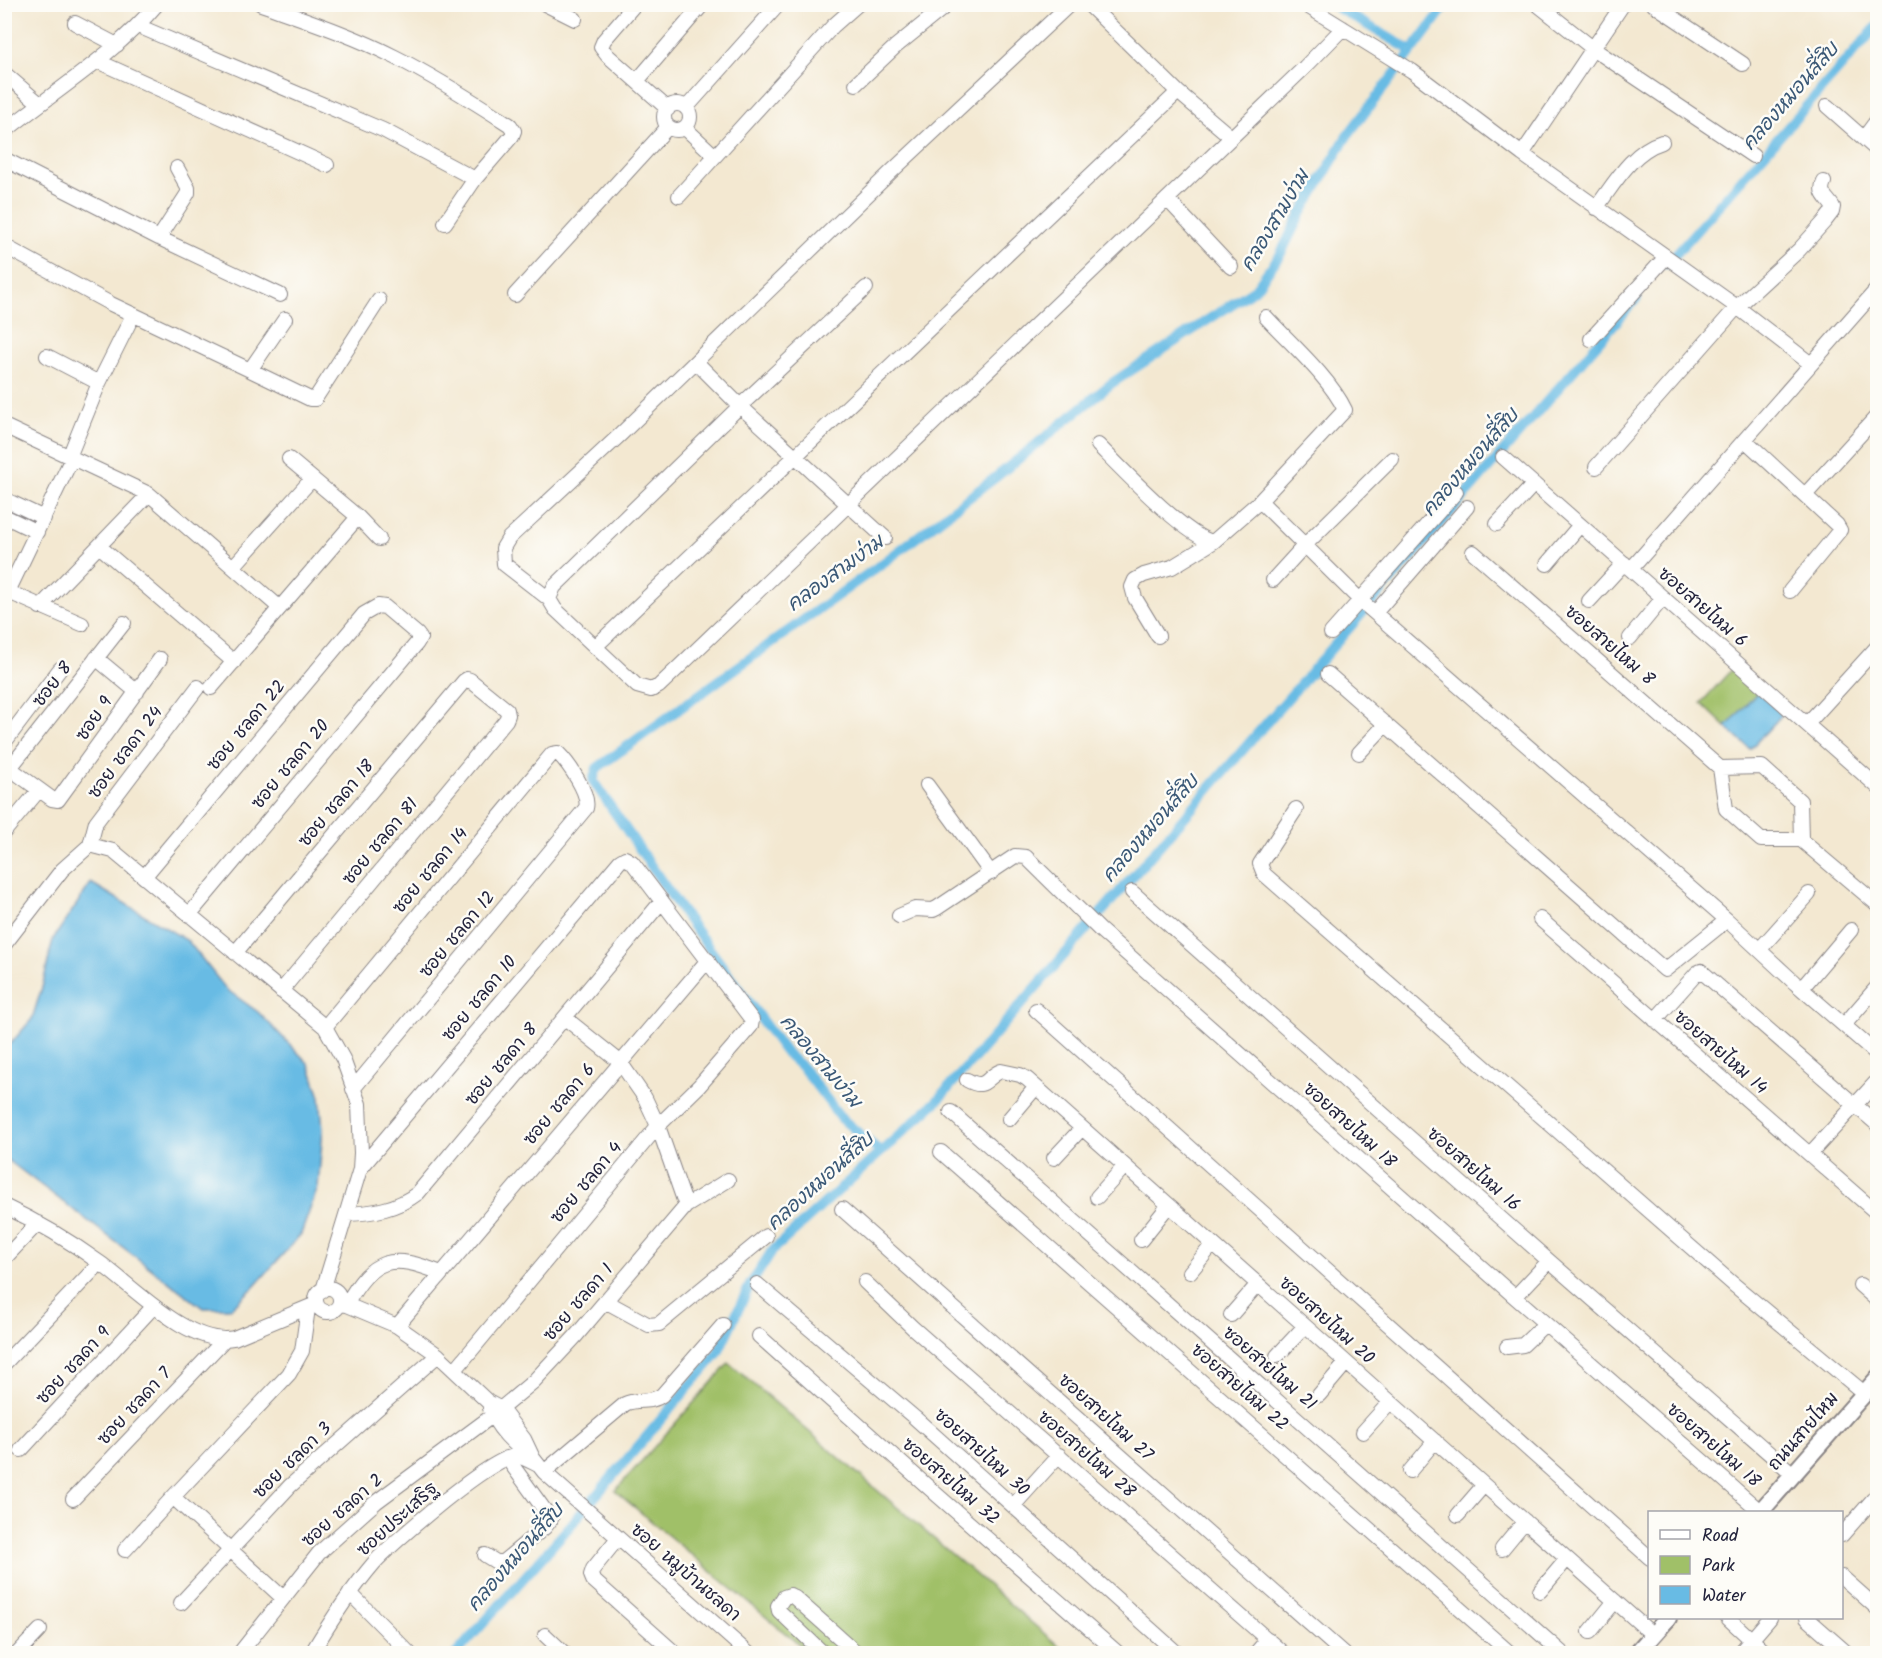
<svg xmlns="http://www.w3.org/2000/svg" width="1882" height="1658" viewBox="0 0 1882 1658" font-family="Kalam,'Playpen Sans Thai',sans-serif">
<style>
.green{fill:#a0c068;stroke:#617152;stroke-width:1.5}
.water{fill:#68bbe4;stroke:#456e90;stroke-width:1.5}
.lines{fill:none;stroke-linecap:round;stroke-linejoin:round}
.canal{stroke:#68bbe4;stroke-width:10}
.minor-casing{stroke:#8a8586;stroke-width:16}
.major-casing{stroke:#8a8586;stroke-width:20}
.minor{stroke:#fff;stroke-width:14}
.major{stroke:#fff;stroke-width:16}
.labels{text-anchor:middle;dominant-baseline:central;stroke-width:5;stroke-linejoin:round;paint-order:stroke}
.street-label{font-size:18px;fill:#22223b;stroke:#fdfcf7}
.water-label{font-size:20px;font-style:italic;fill:#3a5876;stroke:#fdfcf7}
</style>
<rect width="100%" height="100%" fill="#fdfcf7"/>
<filter id="ink" filterUnits="userSpaceOnUse"><feTurbulence type="fractalNoise" baseFrequency=".0167" numOctaves="2"/><feDisplacementMap in="SourceGraphic" scale="12" xChannelSelector="R" yChannelSelector="G"/><feConvolveMatrix kernelMatrix="1 2 1 2 8 2 1 2 1" color-interpolation-filters="sRGB"/></filter>
<filter id="wash" filterUnits="userSpaceOnUse"><feTurbulence type="fractalNoise" baseFrequency=".008" numOctaves="4" result="noise"/><feDisplacementMap in="SourceGraphic" scale="24" xChannelSelector="R" yChannelSelector="G"/><feGaussianBlur stdDeviation="1.35" result="paint"/><feColorMatrix in="noise" values="0 0 0 0 0 0 0 0 0 0 0 0 0 0 0 0 0 1.4 0 .05"/><feComposite in="paint" operator="in"/></filter>
<g filter="url(#wash)">
<rect width="100%" height="100%" fill="#f3e8d1"/>
<path class="green" d="M 1732,669 L 1758,692 L 1726,727 L 1701,703 Z
M 729,1363 L 1067,1653 L 809,1653 L 615,1491 Z"/>
<path class="water" d="M 1758,692 L 1782,715 L 1750,749 L 1726,727 Z
M 91,883 L 188,941 L 226,989 L 258,1012 L 309,1064 L 320,1097 L 323,1129 L 318,1187 L 301,1234 L 253,1288 L 231,1308 L 203,1308 L 5,1158 L 5,1050 L 32,1019 L 43,984 L 53,939 Z"/>
<g class="lines">
<path class="canal" d="M 1331,4 L 1412,51 L 1447,4
M 1667,264 L 1878,25
M 881,1152 L 841,1118 L 803,1068 L 785,1052 L 682,911 L 593,781 L 597,768 L 887,560 L 996,477 L 1112,383 L 1255,289 L 1280,255 L 1298,219 L 1347,136 L 1412,51
M 456,1654 L 570,1526 L 717,1354 L 750,1285 L 772,1251 L 937,1101 L 1637,298"/>
</g>
</g>
<g filter="url(#ink)">
<g class="lines">
<defs>
<path id="minor" d="M 261,4 C 306,20 352,35 395,57 C 435,77 473,101 510,125 L 514,131 L 512,136 L 475,179 L 445,223
M 545,4 L 575,19
M 635,4 L 604,40 L 601,47 L 607,55 L 668,109
M 1070,4 L 891,172 L 621,434 L 509,538 L 503,548 L 504,564 L 549,599 L 555,609 L 637,686 L 651,690 L 659,686 L 1305,67 L 1343,28
M 1088,4 L 1178,92 L 1231,137
M 1304,4 L 1412,71 L 1522,154 L 1737,307 L 1811,364
M 1537,4 L 1595,50 L 1753,156
M 1653,4 L 1743,64
M 75,23 L 117,45
M 138,26 L 383,130 L 475,179
M 97,61 L 327,165
M 4,73 L 40,104
M 637,81 L 703,4
M 856,84 L 895,47 L 948,4
M664 117a13 13 0 1 1 26 0a13 13 0 1 1-26 0Z
M 1827,106 L 1878,151
M 686,108 L 779,4
M 685,128 L 715,156
M 4,132 C 56,90 114,55 157,4
M 1864,138 L 1878,119
M 1522,154 L 1623,4
M 4,159 L 159,238 L 280,295
M 679,196 L 833,26 L 858,4
M 1167,199 L 1231,267
M 1596,208 C 1614,184 1632,151 1662,142
M 159,238 L 188,193 L 188,188 L 177,168
M 4,246 L 111,304 L 250,370 L 285,319
M 515,295 L 668,127
M 1591,339 L 1666,257
M 47,356 L 99,383
M 696,362 L 740,406 L 885,538
M 250,370 L 310,399 L 315,399 L 379,300
M 4,426 L 149,494 L 280,608
M 1745,440 L 1837,525 L 1840,530 L 1790,591
M 1098,445 C 1120,467 1186,537 1213,542 L 1260,501 L 1345,410 C 1330,378 1290,343 1266,317
M 69,457 L 99,383 L 133,315
M 1503,457 L 1878,787
M 289,459 L 358,517 L 379,539
M 1596,467 L 1737,307 L 1799,250 L 1825,221 L 1832,212 L 1833,207 C 1828,198 1818,194 1824,182
M 1805,495 L 1878,415
M 4,499 L 44,518
M 1260,501 L 1361,601 L 1727,920 L 1795,983 L 1878,1055
M 4,516 L 37,532
M 1497,524 L 1534,484
M 99,546 L 234,662
M 1473,552 L 1720,768 L 1762,767 L 1800,801 L 1801,840
M 1547,564 L 1580,525
M 233,567 L 312,479
M 1631,569 L 1878,288
M 1273,580 L 1304,546 L 1392,459
M 4,590 L 82,624
M 549,599 L 554,587 L 740,406 L 866,288
M 4,600 L 72,458
M 1589,601 L 1624,563
M 40,607 L 149,494
M 1375,613 L 1467,507
M 1331,633 L 1456,492
M 1158,636 L 1135,598 L 1132,587 L 1135,580 L 1144,575 L 1172,567 L 1213,542
M 1630,638 L 1663,598
M 595,647 L 1178,92
M 96,658 L 137,692
M 1328,674 L 1665,970 L 1727,920
M 211,688 L 358,517
M 1807,724 L 1878,646
M 4,743 L 60,669
M 1359,753 L 1386,724
M 4,764 L 52,799 L 58,800 L 160,659
M 10,768 L 124,623
M 1720,768 L 1726,809 L 1761,840 L 1801,840 L 1878,905
M 927,785 L 991,873
M 1296,809 L 1260,864 L 1264,874 L 1733,1284 L 1864,1393
M 4,832 L 39,790
M 90,845 L 113,851 L 325,1027 L 343,1059 L 359,1104 L 361,1153 L 360,1169 L 323,1290
M 90,845 L 96,822 L 198,687
M 144,877 L 364,614 L 378,606 L 385,607 L 417,634 L 420,638 L 417,643 L 189,915
M 1132,892 L 1549,1261 L 1793,1474
M 899,916 L 915,909 L 933,910 L 937,908 L 1015,856 L 1026,857 L 1100,930 L 1515,1297 L 1761,1512
M 1540,919 L 1878,1214
M 4,945 L 62,870 L 90,845
M 1760,949 L 1809,894
M 235,953 L 464,681 L 467,679 L 470,680 L 507,710 L 508,715 L 506,720 L 281,991
M 1802,988 L 1851,930
M 1036,1010 L 1650,1558
M 565,1018 L 620,1062 L 645,1098 L 658,1126 L 686,1206
M 1655,1020 L 1697,973 L 1701,971 L 1878,1125
M 1844,1025 L 1878,986
M 325,1027 L 552,754 L 558,753 C 569,764 590,794 586,808 L 353,1089
M 967,1080 C 987,1091 985,1077 1001,1071 L 1020,1075 L 1027,1079 L 1653,1635
M 951,1112 L 1563,1654
M 1009,1119 L 1036,1087
M 941,1152 L 1511,1654
M 1810,1154 L 1878,1080
M 1054,1158 L 1082,1128
M 360,1169 L 620,861 L 625,858 L 632,862 L 752,1020 L 751,1026 L 699,1086 L 658,1126 L 455,1370
M 1097,1197 L 1125,1166
M 4,1206 C 38,1222 70,1241 100,1263 C 134,1287 189,1347 234,1338 L 316,1304
M 842,1209 L 1344,1654
M 347,1214 C 373,1213 397,1209 418,1193 L 662,901
M 1141,1240 L 1169,1205
M 4,1259 L 38,1223
M 1190,1272 L 1213,1244
M 865,1282 L 913,1328 L 1284,1654
M 757,1284 L 915,1418 L 1178,1654
M 1860,1285 L 1878,1301
M316 1300a12 12 0 1 1 24 0a12 12 0 1 1-24 0Z
M 1515,1297 L 1549,1261
M 605,1301 L 649,1325 L 659,1324 L 766,1236
M 340,1302 L 397,1326 L 438,1355 L 488,1402 L 501,1409 L 524,1439 L 533,1458 L 544,1472 L 749,1654
M 346,1305 C 373,1257 391,1253 441,1273
M 1231,1315 L 1258,1284
M 397,1326 L 708,960
M 759,1336 L 936,1494 L 1119,1654
M 1507,1347 L 1523,1345 L 1545,1324
M 1277,1356 L 1305,1326
M 4,1364 L 100,1263
M 1319,1395 L 1346,1363
M 490,1408 C 495,1427 515,1446 531,1457
M 1363,1432 L 1390,1402
M 21,1450 L 154,1306
M 1410,1471 L 1435,1441
M 544,1472 L 625,1404 C 637,1398 651,1404 662,1395 L 723,1325
M 173,1497 L 283,1598
M 73,1499 L 224,1340
M 1013,1506 L 1059,1455
M 1458,1515 L 1484,1485
M 1842,1535 L 1876,1496
M 618,1538 L 593,1569 L 591,1575 L 593,1580 L 676,1654
M 1502,1549 L 1525,1521
M 125,1550 L 173,1497 L 289,1374 L 302,1351 L 308,1308
M 485,1555 L 498,1563 L 504,1561 L 545,1527 L 551,1519 L 507,1458
M 1842,1577 L 1878,1609
M 1540,1591 L 1567,1559
M 350,1593 L 410,1654
M 181,1603 L 290,1486 L 438,1355
M 1728,1618 L 1767,1654
M 1807,1618 L 1848,1654
M 1590,1632 L 1615,1601
M 545,1635 L 565,1654
M 17,1654 L 40,1630
M 239,1654 L 319,1553 L 376,1502 L 492,1416 L 534,1381 L 575,1337 L 686,1206 L 728,1180
M 311,1654 C 330,1622 350,1591 374,1563 C 391,1544 495,1453 517,1456 C 523,1457 532,1462 538,1465
M 824,1654 L 779,1611 L 778,1606 L 784,1597 L 790,1595 L 795,1598 L 858,1654
M 1255,1654 L 1268,1639
M 1739,1654 L 1770,1618"/>
<path id="major" d="M 1760,1512 L 1878,1378
M 1636,1654 L 1668,1618"/>
</defs>
<use href="#minor" class="minor-casing"/>
<use href="#major" class="major-casing"/>
<use href="#minor" class="minor"/>
<use href="#major" class="major"/>
</g>
</g>
<g class="labels">
<g class="street-label">
<text transform="translate(1702 608) rotate(41)">ซอยสายไหม 6</text>
<text transform="translate(1609 646) rotate(41)">ซอยสายไหม 8</text>
<text transform="translate(53 685) rotate(-52)">ซอย 8</text>
<text transform="translate(95 719) rotate(-55)">ซอย 9</text>
<text transform="translate(247 726) rotate(-50)">ซอย ชลดา 22</text>
<text transform="translate(126 753) rotate(-53)">ซอย ชลดา 24</text>
<text transform="translate(291 765) rotate(-50)">ซอย ชลดา 20</text>
<text transform="translate(337 804) rotate(-50)">ซอย ชลดา 18</text>
<text transform="translate(381 842) rotate(-50)">ซอย ชลดา 81</text>
<text transform="translate(431 871) rotate(-50)">ซอย ชลดา 14</text>
<text transform="translate(458 935) rotate(-50)">ซอย ชลดา 12</text>
<text transform="translate(480 999) rotate(-50)">ซอย ชลดา 10</text>
<text transform="translate(1720 1053) rotate(41)">ซอยสายไหม 14</text>
<text transform="translate(502 1065) rotate(-50)">ซอย ชลดา 8</text>
<text transform="translate(560 1105) rotate(-50)">ซอย ชลดา 6</text>
<text transform="translate(1349 1126) rotate(42)">ซอยสายไหม 18</text>
<text transform="translate(1473 1170) rotate(41)">ซอยสายไหม 16</text>
<text transform="translate(587 1183) rotate(-50)">ซอย ชลดา 4</text>
<text transform="translate(579 1303) rotate(-49)">ซอย ชลดา 1</text>
<text transform="translate(1326 1321) rotate(42)">ซอยสายไหม 20</text>
<text transform="translate(74 1366) rotate(-47)">ซอย ชลดา 9</text>
<text transform="translate(1269 1369) rotate(41)">ซอยสายไหม 21</text>
<text transform="translate(1239 1388) rotate(41)">ซอยสายไหม 22</text>
<text transform="translate(135 1407) rotate(-47)">ซอย ชลดา 7</text>
<text transform="translate(1105 1418) rotate(42)">ซอยสายไหม 27</text>
<text transform="translate(1804 1432) rotate(-49)">ถนนสายไหม</text>
<text transform="translate(1713 1446) rotate(41)">ซอยสายไหม 18</text>
<text transform="translate(981 1453) rotate(42)">ซอยสายไหม 30</text>
<text transform="translate(1086 1455) rotate(41)">ซอยสายไหม 28</text>
<text transform="translate(293 1461) rotate(-44)">ซอย ชลดา 3</text>
<text transform="translate(950 1482) rotate(41)">ซอยสายไหม 32</text>
<text transform="translate(343 1511) rotate(-41)">ซอย ชลดา 2</text>
<text transform="translate(398 1520) rotate(-42)">ซอยประเสริฐ</text>
<text transform="translate(685 1573) rotate(41)">ซอย หมูบ้านชลดา</text>
</g>
<g class="water-label">
<text transform="translate(1791 97) rotate(-49)">คลองหมอนสี่สิบ</text>
<text transform="translate(1276 221) rotate(-59)">คลองสามง่าม</text>
<text transform="translate(1471 463) rotate(-49)">คลองหมอนสี่สิบ</text>
<text transform="translate(836 574) rotate(-36)">คลองสามง่าม</text>
<text transform="translate(1151 829) rotate(-49)">คลองหมอนสี่สิบ</text>
<text transform="translate(820 1062) rotate(50)">คลองสามง่าม</text>
<text transform="translate(821 1182) rotate(-42)">คลองหมอนสี่สิบ</text>
<text transform="translate(516 1558) rotate(-49)">คลองหมอนสี่สิบ</text>
</g>
</g>
<rect width="1882" height="1658" fill="none" stroke="#fdfcf7" stroke-width="24"/>
<rect x="1648" y="1511" width="195" height="108" fill="#fdfcf7" stroke="#a5a5ac" stroke-width="1.5"/>
<rect x="1660" y="1530" width="30" height="9" fill="#ffffff" stroke="#a5a5ac" stroke-width="1.5"/>
<text x="1702" y="1541" font-size="18" fill="#22223b">Road</text>
<rect x="1660" y="1556" width="30" height="18" fill="#a0c068" stroke="#a5a5ac" stroke-width="1.5"/>
<text x="1702" y="1571" font-size="18" fill="#22223b">Park</text>
<rect x="1660" y="1586" width="30" height="18" fill="#68bbe4" stroke="#a5a5ac" stroke-width="1.5"/>
<text x="1702" y="1601" font-size="18" fill="#22223b">Water</text>
</svg>
